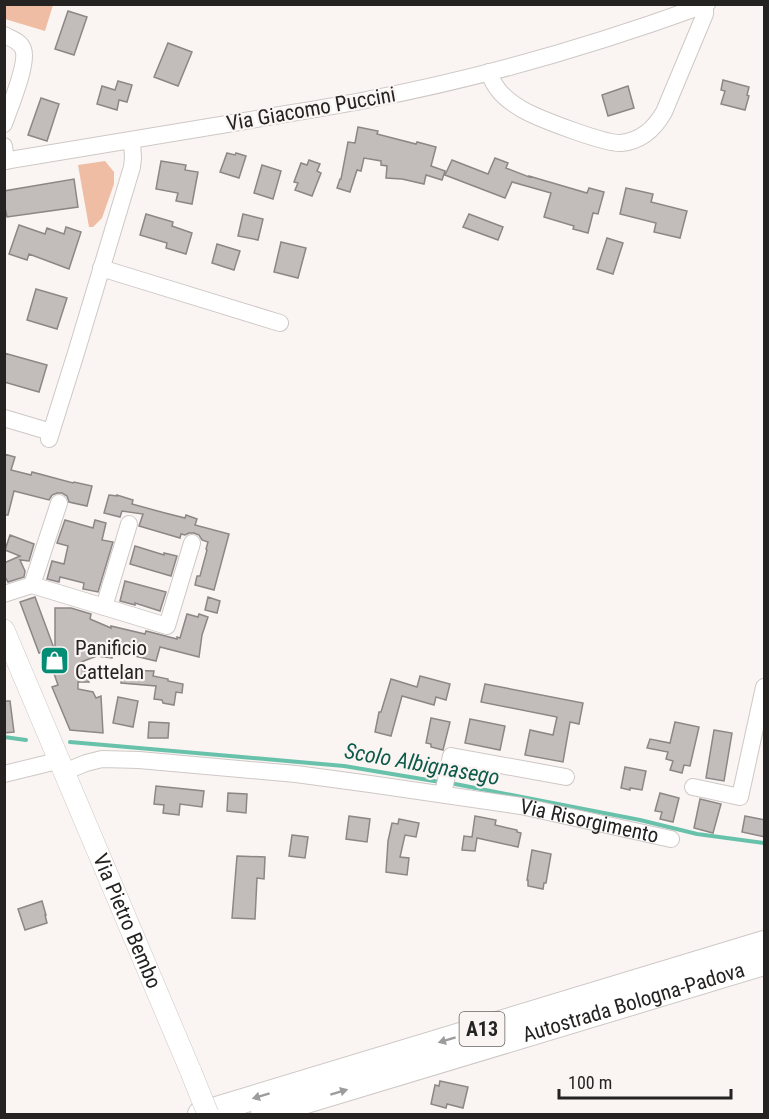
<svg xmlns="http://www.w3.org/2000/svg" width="769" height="1119" viewBox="0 0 769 1119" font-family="'Roboto Condensed',sans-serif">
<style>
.green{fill:#eebda3}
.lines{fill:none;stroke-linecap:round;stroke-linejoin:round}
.stream{stroke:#68c2ab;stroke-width:4}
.building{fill:#c2bcba;stroke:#8c8785;stroke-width:1.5}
.minor-casing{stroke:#cec8c6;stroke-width:18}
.major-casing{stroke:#cec8c6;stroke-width:22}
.highway-casing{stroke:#cec8c6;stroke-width:26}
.minor{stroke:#fff;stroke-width:16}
.major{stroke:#fff;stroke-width:21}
.highway{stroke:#fff;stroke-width:24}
.major-bridge-casing{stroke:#cec8c6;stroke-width:22;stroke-linecap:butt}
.major-bridge{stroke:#fff;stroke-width:21}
.oneway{fill:#9d9c9c}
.labels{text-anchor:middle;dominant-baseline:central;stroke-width:4.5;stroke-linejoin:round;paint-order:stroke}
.shield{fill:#faf5f2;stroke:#656260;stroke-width:1.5}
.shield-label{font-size:20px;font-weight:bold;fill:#252322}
.street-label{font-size:21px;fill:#252322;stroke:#faf5f2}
.poi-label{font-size:21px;fill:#252322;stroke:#faf5f2;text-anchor:start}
.water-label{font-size:22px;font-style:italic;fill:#0d5a4a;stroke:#faf5f2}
</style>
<rect width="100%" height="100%" fill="#faf5f2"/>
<path class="green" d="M 4,5 L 5,4 L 53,5 L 45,31 L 5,19 Z
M 105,161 L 114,172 L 114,184 L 102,218 L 93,227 L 89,227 L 78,165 Z"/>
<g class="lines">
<path class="stream" d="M 4,737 L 26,740
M 70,742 L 344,766 L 440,782
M 450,783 L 640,820 L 697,834 L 764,843"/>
</g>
<path class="building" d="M 68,11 L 87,17 L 74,55 L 55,49 Z
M 168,43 L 192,52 L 178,86 L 154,77 Z
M 723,80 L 749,87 L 747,95 L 749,96 L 745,110 L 721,104 L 725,91 L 721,90 Z
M 118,81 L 132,85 L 127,102 L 119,100 L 117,110 L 97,104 L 102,86 L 115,90 Z
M 628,86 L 634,108 L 608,116 L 602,95 Z
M 41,98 L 59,104 L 47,141 L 28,135 Z
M 358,127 L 378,131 L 377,134 L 416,144 L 417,142 L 436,147 L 431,166 L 445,171 L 442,180 L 426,175 L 424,184 L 402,179 L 386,178 L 387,166 L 381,165 L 381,161 L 364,158 L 361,171 L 357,170 L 350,192 L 337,188 L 340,179 L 341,179 L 348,142 L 355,143 Z
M 227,153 L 235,155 L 236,153 L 246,156 L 239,178 L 220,172 Z
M 495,158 L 508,163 L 506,168 L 529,177 L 529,176 L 587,193 L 589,188 L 604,192 L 598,214 L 593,213 L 588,233 L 573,229 L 574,226 L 544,217 L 551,193 L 512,182 L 505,198 L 445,175 L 452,160 L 488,174 Z
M 309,160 L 320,164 L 317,171 L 321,173 L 312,196 L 295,190 L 298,183 L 294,182 L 301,163 L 307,165 Z
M 161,161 L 186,165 L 185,170 L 198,172 L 192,204 L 176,201 L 178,193 L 156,189 Z
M 262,165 L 281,171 L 273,199 L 254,193 Z
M 74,179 L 78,207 L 7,217 L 4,203 L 4,191 Z
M 626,188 L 653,194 L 651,202 L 687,211 L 680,238 L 654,232 L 656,223 L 620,214 Z
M 146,214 L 173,222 L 172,226 L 192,233 L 186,254 L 166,248 L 167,243 L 140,235 Z
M 243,214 L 263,219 L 258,240 L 238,236 Z
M 469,214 L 503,227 L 498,240 L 463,227 Z
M 19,225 L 45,234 L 47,228 L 64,234 L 66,227 L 81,232 L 69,269 L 29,254 L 27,260 L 9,254 Z
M 607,238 L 623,243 L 613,274 L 597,269 Z
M 281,242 L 306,248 L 298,278 L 274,272 Z
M 217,244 L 240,251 L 234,270 L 212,263 Z
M 36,289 L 67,298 L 57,329 L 27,320 Z
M 4,353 L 47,365 L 39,392 L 4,382 Z
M 4,454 L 15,457 L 11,470 L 31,475 L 32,472 L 73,483 L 74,482 L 92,486 L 87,506 L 69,502 L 67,496 L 62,493 L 57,493 L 52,495 L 49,500 L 14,491 L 8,515 L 4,515 Z
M 109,495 L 117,496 L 117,495 L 133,500 L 132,504 L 165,513 L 185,518 L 186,515 L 197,519 L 195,525 L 229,534 L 214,590 L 195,585 L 197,576 L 200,576 L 207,550 L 206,549 L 208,542 L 202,540 L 199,535 L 194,533 L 189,533 L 185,535 L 181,534 L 180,538 L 139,526 L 143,514 L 122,511 L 120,517 L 104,513 Z
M 65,520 L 93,528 L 95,520 L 106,523 L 102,540 L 113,542 L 98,592 L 83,589 L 84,583 L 60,577 L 59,582 L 47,579 L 52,561 L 64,564 L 68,546 L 57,543 Z
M 10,535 L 34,544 L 29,561 L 20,560 L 25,571 L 24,577 L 8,582 L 4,575 L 4,563 L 20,556 L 5,550 Z
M 135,546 L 164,555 L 164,553 L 177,556 L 171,576 L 130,564 Z
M 125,581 L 166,592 L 160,611 L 135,603 L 135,605 L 120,601 Z
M 35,597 L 55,651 L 55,608 L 71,608 L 91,614 L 90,619 L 111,628 L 111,626 L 145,634 L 146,631 L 177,639 L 177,637 L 180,638 L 187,614 L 198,617 L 199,614 L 208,617 L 202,635 L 199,657 L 160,647 L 156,661 L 114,651 L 112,658 L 97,656 L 81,662 L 89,682 L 78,682 L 78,689 L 93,692 L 96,698 L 101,696 L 103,733 L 70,730 L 52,687 L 58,685 L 46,651 L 39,653 L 20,602 Z
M 208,597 L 220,601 L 217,613 L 205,610 Z
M 122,670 L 154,671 L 153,676 L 168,679 L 168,681 L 183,684 L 182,693 L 176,692 L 174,705 L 163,703 L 162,700 L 154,699 L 156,686 L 121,683 Z
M 420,676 L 450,684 L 446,700 L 436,697 L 434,705 L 402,696 L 391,736 L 375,732 L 379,712 L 381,712 L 391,679 L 417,687 Z
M 485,684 L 583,703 L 579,724 L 570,722 L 563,762 L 525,755 L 530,730 L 553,735 L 557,717 L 481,702 Z
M 118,697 L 138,701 L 133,727 L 113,723 Z
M 4,701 L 10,701 L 14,732 L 4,733 Z
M 431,718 L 450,722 L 443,750 L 431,747 L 431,744 L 426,743 Z
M 470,719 L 505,726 L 500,750 L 465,743 Z
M 149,722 L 169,723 L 168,738 L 148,738 Z
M 675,722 L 699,727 L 690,766 L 684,765 L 682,773 L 670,770 L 673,761 L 666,759 L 668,752 L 647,748 L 650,739 L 670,743 Z
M 714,730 L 732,733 L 724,781 L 706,778 Z
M 625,767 L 646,771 L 642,790 L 630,788 L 630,790 L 621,788 Z
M 156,786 L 204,791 L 202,807 L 180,804 L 179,815 L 163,813 L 164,805 L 154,804 Z
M 228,793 L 247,794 L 246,813 L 227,811 Z
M 660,793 L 679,798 L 673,822 L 660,819 L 662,812 L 655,811 Z
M 700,799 L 721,804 L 713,833 L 694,828 Z
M 349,816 L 370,819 L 367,842 L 346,839 Z
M 475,816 L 496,820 L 495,825 L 517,830 L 517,832 L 521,833 L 518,847 L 477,838 L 475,851 L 462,850 L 464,836 L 472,837 Z
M 745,816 L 765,820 L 765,837 L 742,832 Z
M 399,819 L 419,823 L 416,837 L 405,835 L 400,857 L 409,858 L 407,875 L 386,872 L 388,841 L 392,823 L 398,824 Z
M 292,835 L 308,837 L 305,858 L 289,856 Z
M 532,850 L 551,854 L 546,883 L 544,883 L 543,889 L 528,886 L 528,880 L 527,880 Z
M 237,856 L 265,857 L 264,879 L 257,878 L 255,919 L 232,918 Z
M 42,901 L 46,915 L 45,915 L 47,923 L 25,930 L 18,909 Z
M 440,1081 L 468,1087 L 463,1108 L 447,1104 L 446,1108 L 431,1104 L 435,1085 L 439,1086 Z"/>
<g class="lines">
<defs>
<g id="minor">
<path d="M 4,35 C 12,39 20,41 23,49 C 29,62 9,109 4,124"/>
<path d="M 489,72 C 491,79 495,86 500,92 C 507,100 520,109 529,113 C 546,121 605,144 621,143 C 641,141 655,128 664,112 L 705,14 L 705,5"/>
<path d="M 4,146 L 6,161"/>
<path d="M 4,161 C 87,148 169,134 251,120 C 291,113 331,107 371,99 C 485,77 598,44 707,4"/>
<path d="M 101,268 L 280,323"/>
<path d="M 4,418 L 51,432"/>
<path d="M 49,439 L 76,353 L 132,167 L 133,158 L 132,141"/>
<path d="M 32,585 L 59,503"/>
<path d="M 4,594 L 32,585 L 167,626 L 192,543"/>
<path d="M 104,607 L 129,524"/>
<path id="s1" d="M 64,772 L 86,763 L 102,759 L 139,760 L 296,774 L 370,784 L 521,806 L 671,839"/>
<path d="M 4,774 L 49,763 L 58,759"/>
<path d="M 693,787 L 740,797 L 764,687"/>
<path d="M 443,794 L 451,756 L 566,777"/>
</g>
<g id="major">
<path id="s2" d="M 4,630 L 191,1072"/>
</g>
<g id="highway">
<path d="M 200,1114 L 764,943"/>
<path id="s3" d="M 263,1114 L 764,963"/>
</g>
</defs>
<use href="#minor" class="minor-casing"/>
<use href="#major" class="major-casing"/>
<use href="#highway" class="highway-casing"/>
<use href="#minor" class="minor"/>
<use href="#major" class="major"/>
<use href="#highway" class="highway"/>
<defs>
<path id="major-bridge" d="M 191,1072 L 208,1114"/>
</defs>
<use href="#major-bridge" class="major-bridge-casing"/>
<use href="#major-bridge" class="major-bridge"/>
</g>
<defs><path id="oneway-solid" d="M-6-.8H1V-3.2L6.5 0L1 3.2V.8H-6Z" transform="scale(1.5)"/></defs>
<g class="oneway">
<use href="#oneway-solid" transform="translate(447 1040) rotate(163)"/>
<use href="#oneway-solid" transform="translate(339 1092) rotate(-17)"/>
<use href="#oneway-solid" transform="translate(261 1096) rotate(163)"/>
</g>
<defs>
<symbol id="shop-square" viewBox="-11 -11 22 22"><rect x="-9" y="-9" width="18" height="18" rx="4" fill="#038d75" stroke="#faf5f2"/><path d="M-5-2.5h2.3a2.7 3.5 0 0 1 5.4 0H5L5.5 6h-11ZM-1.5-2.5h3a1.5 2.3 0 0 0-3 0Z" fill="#fff"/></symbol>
</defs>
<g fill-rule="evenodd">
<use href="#shop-square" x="38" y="644" width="33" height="33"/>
</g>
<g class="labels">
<rect class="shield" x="459.5" y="1012" width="45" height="34" rx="4.5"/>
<g class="shield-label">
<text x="482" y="1029">A13</text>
</g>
<g class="street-label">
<text transform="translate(311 109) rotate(-10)">Via Giacomo Puccini</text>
<text stroke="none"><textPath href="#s1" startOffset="532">Via Risorgimento</textPath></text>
<text stroke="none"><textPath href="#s2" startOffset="316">Via Pietro Bembo</textPath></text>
<text stroke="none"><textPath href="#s3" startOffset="387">Autostrada Bologna-Padova</textPath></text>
</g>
<g class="poi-label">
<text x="75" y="648">Panificio<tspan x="75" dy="24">Cattelan</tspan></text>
</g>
<g class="water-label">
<text transform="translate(422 764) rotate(10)">Scolo Albignasego</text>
</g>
</g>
<rect width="769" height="1119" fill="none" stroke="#252322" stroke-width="12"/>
<path d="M559 1089v9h172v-9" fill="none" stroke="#252322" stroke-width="3"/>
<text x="568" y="1089" font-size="18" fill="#252322" stroke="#faf5f2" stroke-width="4.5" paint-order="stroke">100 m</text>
</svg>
